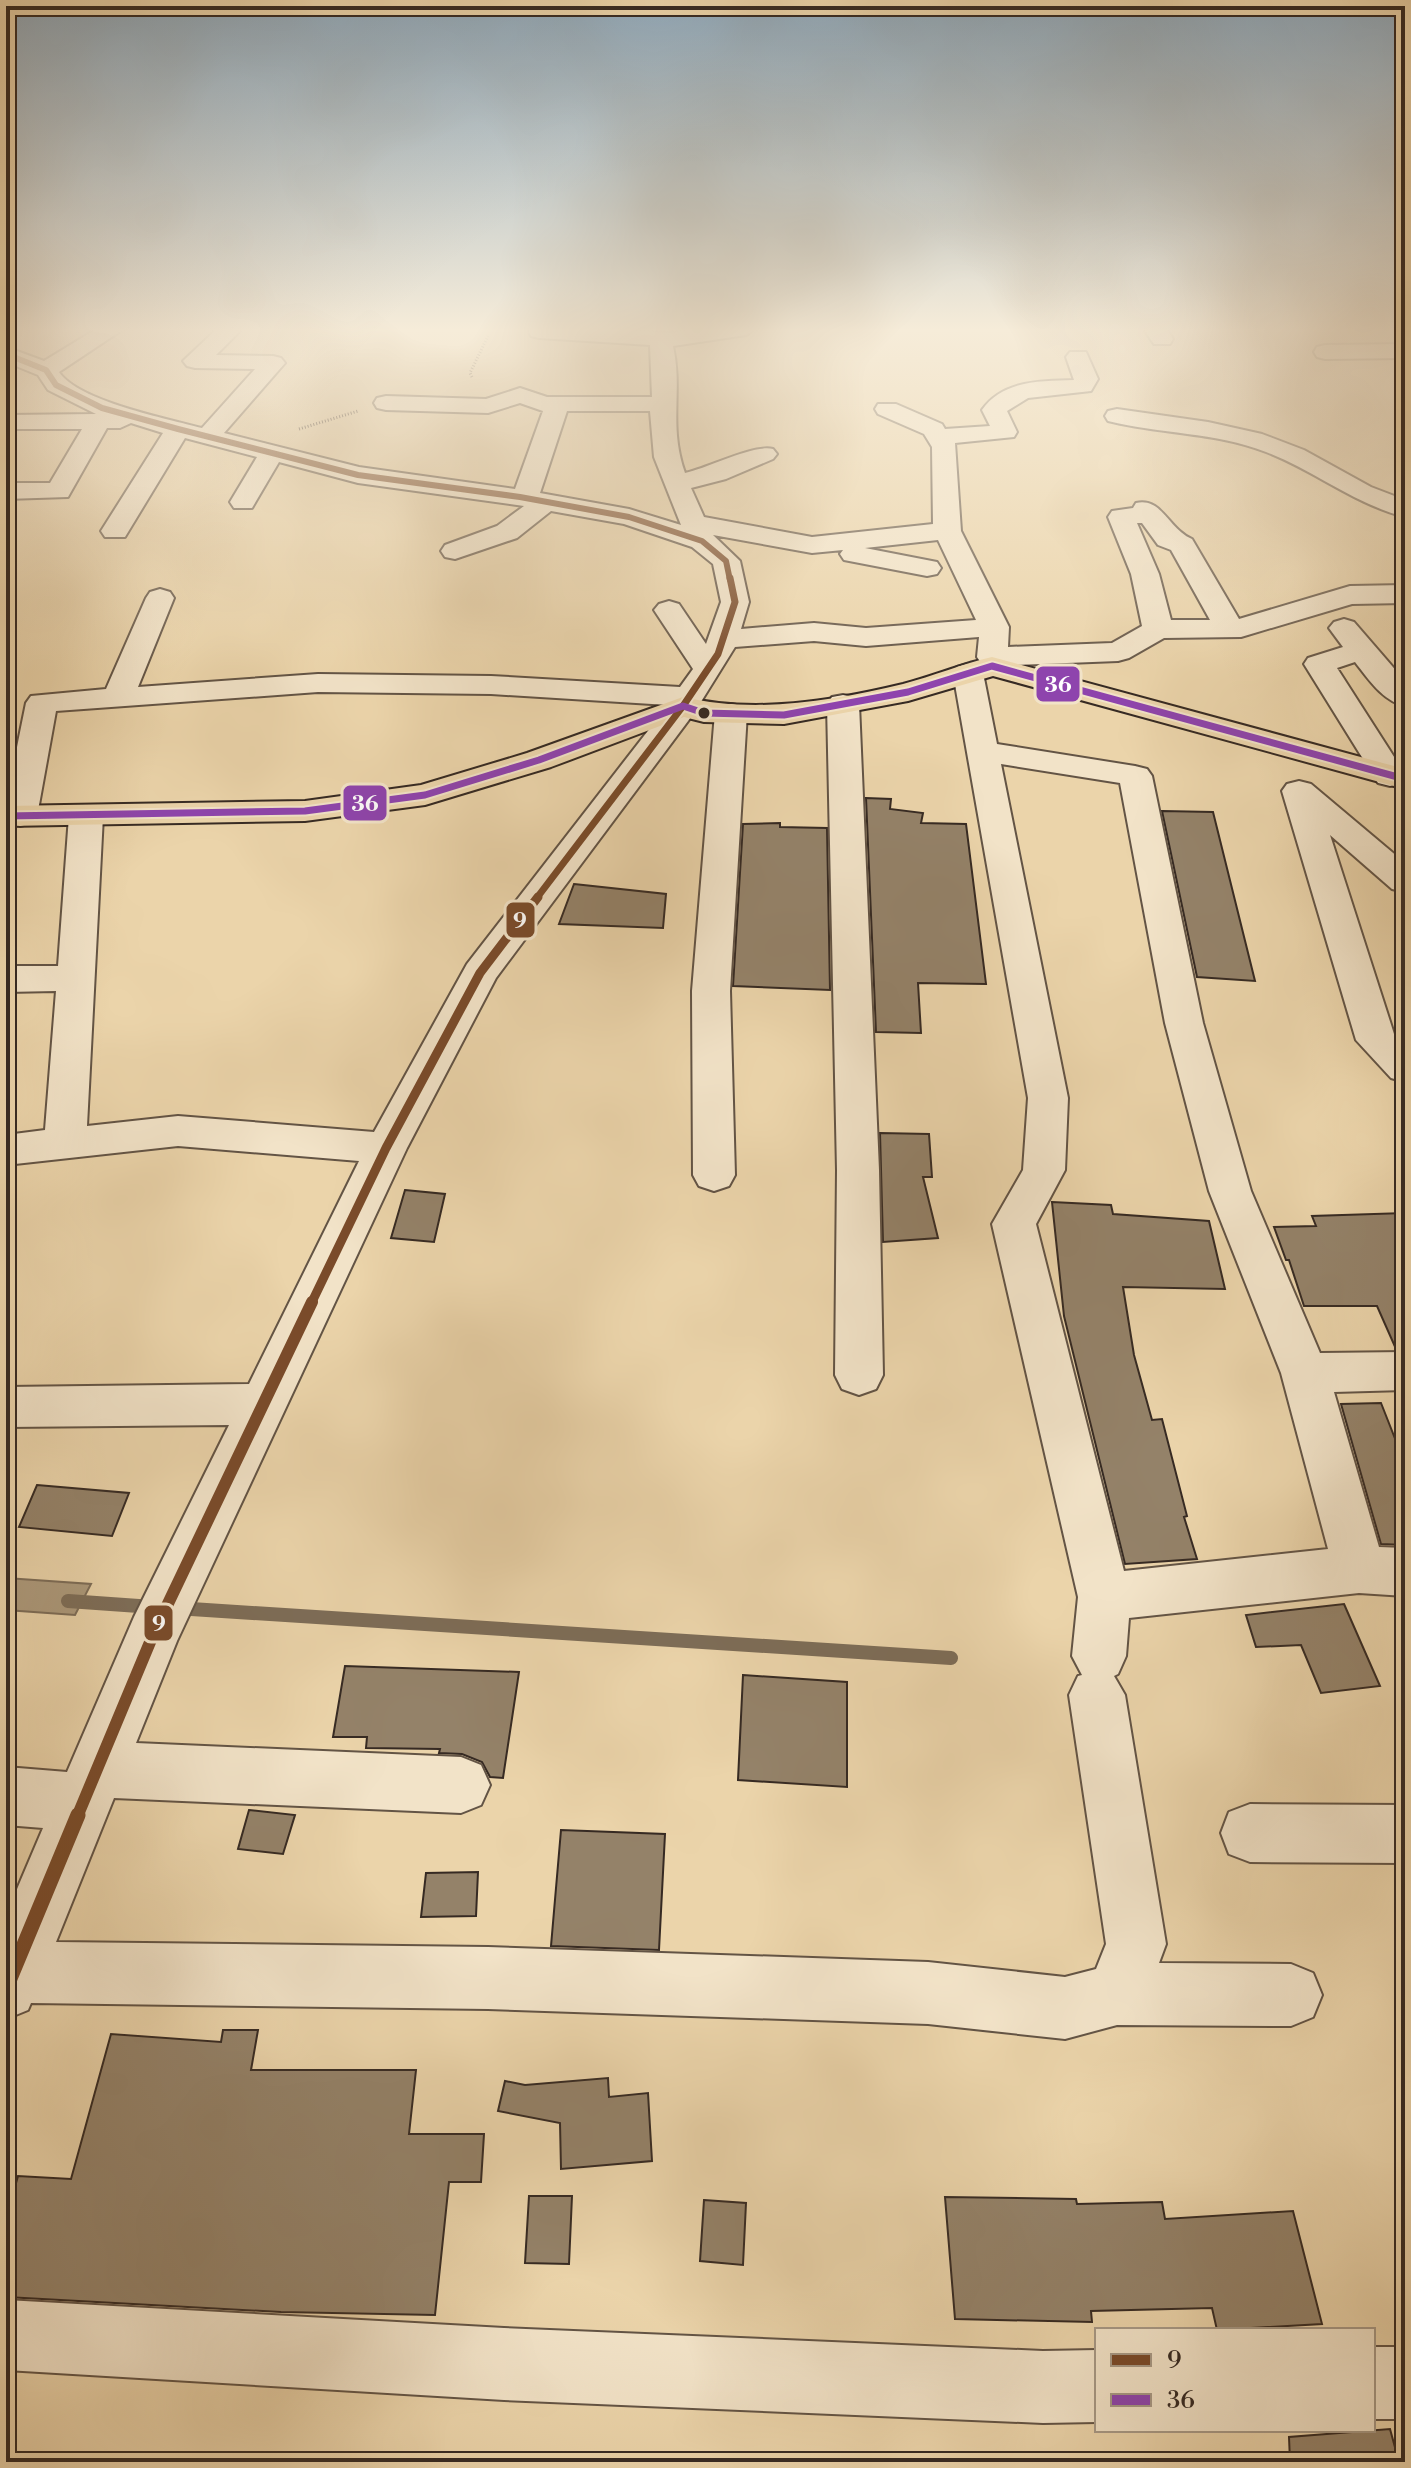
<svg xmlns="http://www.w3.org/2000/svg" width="1411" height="2468" viewBox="0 0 1411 2468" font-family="'Libre Bodoni',serif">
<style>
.water{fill:#ad9a7c;stroke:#7d6d58;stroke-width:2}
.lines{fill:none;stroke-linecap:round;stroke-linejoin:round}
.stream{stroke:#7d6d58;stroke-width:14}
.building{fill:#948269;stroke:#362a23;stroke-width:2}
.minor-casing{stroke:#635445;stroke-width:4}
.major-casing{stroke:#362a23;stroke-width:4}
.path{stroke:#362a23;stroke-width:3;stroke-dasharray:1 2;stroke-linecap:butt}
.minor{fill:#f2e3c8;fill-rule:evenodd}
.major{fill:#ebd4aa;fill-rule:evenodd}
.bus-1-far4-casing{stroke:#f2e3c8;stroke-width:9}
.bus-1-far3-casing{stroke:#f2e3c8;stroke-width:11}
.bus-1-far2-casing{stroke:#f2e3c8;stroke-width:15}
.bus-1-far1-casing{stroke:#f2e3c8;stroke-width:18}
.bus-1-casing{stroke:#f2e3c8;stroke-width:21}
.bus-2-casing{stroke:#f2e3c8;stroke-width:11}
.bus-1-far4{stroke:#7a4b2a;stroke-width:6}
.bus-1-far3{stroke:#7a4b2a;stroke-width:7}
.bus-1-far2{stroke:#7a4b2a;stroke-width:9}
.bus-1-far1{stroke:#7a4b2a;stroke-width:12}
.bus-1{stroke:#7a4b2a;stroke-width:15}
.bus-2{stroke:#8e44ad;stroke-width:7}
.bus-dot{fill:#362a23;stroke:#f2e3c8;stroke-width:3}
.line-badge{stroke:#f2e3c8;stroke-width:3}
.badge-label{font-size:22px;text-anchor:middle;font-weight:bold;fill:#fff}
</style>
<rect width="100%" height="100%" fill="#ebd4aa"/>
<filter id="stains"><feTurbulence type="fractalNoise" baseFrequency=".0025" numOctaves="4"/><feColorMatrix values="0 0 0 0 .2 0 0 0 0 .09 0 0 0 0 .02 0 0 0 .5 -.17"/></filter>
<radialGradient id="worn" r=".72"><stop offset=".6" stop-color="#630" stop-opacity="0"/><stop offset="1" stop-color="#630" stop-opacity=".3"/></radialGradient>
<path class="water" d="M 6,1578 L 91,1584 L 75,1615 L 6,1610 Z"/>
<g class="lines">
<path class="stream" d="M 68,1601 L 153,1607
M 176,1608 L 951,1658"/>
</g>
<path class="building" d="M 866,798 L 891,799 L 890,809 L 923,813 L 921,823 L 966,824 L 986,984 L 918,983 L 921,1033 L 876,1032 Z
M 1162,811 L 1213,812 L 1255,981 L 1197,977 Z
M 780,823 L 780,827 L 827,828 L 830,990 L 733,986 L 743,824 Z
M 574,884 L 666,894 L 663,928 L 559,924 Z
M 880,1133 L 929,1134 L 932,1177 L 923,1177 L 938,1238 L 883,1242 Z
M 405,1190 L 445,1194 L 434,1242 L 391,1238 Z
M 1052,1202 L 1111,1205 L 1113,1214 L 1209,1221 L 1225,1289 L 1123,1287 L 1134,1355 L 1152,1420 L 1162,1419 L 1187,1516 L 1184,1517 L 1197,1559 L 1125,1564 L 1064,1316 Z
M 1405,1213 L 1405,1349 L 1396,1349 L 1377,1306 L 1304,1306 L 1289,1260 L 1286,1260 L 1274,1227 L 1316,1226 L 1312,1216 Z
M 1381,1403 L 1405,1464 L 1405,1545 L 1381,1544 L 1341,1404 Z
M 37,1485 L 129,1493 L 112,1536 L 19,1527 Z
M 1344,1604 L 1380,1686 L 1321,1693 L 1301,1645 L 1256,1647 L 1246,1615 Z
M 345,1666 L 519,1672 L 503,1778 L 490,1777 L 482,1762 L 462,1754 L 439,1753 L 440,1749 L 366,1748 L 367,1737 L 333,1737 Z
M 743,1675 L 847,1682 L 847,1787 L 738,1780 Z
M 249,1810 L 295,1815 L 283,1854 L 238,1849 Z
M 561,1830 L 665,1834 L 659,1950 L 551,1946 Z
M 478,1872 L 476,1916 L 421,1917 L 426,1873 Z
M 223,2030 L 258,2030 L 251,2070 L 416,2070 L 409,2134 L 484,2134 L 481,2182 L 449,2182 L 435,2315 L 281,2312 L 6,2297 L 6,2219 L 18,2176 L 71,2179 L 111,2034 L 221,2042 Z
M 608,2078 L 609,2097 L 648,2093 L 652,2161 L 561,2169 L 560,2123 L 498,2111 L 505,2081 L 525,2085 Z
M 529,2196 L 572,2196 L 569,2264 L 525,2263 Z
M 945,2197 L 1076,2199 L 1077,2204 L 1162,2202 L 1165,2219 L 1293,2211 L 1322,2324 L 1217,2330 L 1212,2308 L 1091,2311 L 1092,2322 L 955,2319 Z
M 704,2200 L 746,2203 L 743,2265 L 700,2261 Z
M 1390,2429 L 1399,2462 L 1290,2462 L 1289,2437 Z"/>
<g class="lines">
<defs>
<path id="minor" d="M 98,328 L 125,328 L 59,372 C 78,401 168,419 202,428 L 255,369 L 195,368 L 187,366 L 183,361 L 218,328 L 243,328 L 216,355 L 273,356 L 281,358 L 285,363 L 224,433 L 359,467 L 515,489 L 543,411 L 520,403 L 488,413 L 386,410 L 377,408 L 374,403 L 377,398 L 386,396 L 486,399 L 520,388 L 547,397 L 652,397 L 650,345 L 539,338 L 531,336 L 528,328 L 603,328 L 670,333 L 700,328 L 757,328 L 746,335 L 673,346 C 683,391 668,425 685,473 C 708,468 754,444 773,449 L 777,454 L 773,459 L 726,479 L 691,488 L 704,517 L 812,537 L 933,524 L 932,447 L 924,434 L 878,414 L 875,409 L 878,404 L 896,404 L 942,424 L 945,429 L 990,426 L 982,410 C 1003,380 1041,381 1074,380 L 1066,357 L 1070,352 L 1086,352 L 1098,379 L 1091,391 L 1028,398 L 1007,411 L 1017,432 L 1014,437 L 955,443 L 961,531 L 1009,627 L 1008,647 L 1112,643 L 1142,626 L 1131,574 L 1108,517 L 1112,511 L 1133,508 L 1136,503 C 1162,497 1168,529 1192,539 L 1239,619 L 1350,586 L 1405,585 L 1405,603 L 1352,604 L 1241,637 L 1164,638 L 1129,658 L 1118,661 L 992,666 L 981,663 L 977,657 L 979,637 L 866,646 L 814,641 L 735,647 L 694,713 L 496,978 L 407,1148 L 177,1641 L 136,1743 L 461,1757 L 481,1765 L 490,1785 L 481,1805 L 461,1813 L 114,1798 L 56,1942 L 488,1947 L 928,1962 L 1065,1977 L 1096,1969 L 1106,1944 L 1069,1695 L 1078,1676 L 1082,1675 L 1072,1656 L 1078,1597 L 992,1224 L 1023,1170 L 1028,1098 L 953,673 L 957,667 L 968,664 L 979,667 L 983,673 L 997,744 L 1135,766 L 1147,769 L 1152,776 L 1203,1023 L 1251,1191 L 1320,1353 L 1405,1352 L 1405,1390 L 1334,1392 L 1379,1547 L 1405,1548 L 1405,1596 L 1359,1593 L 1129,1618 L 1126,1656 L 1118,1674 L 1114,1676 L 1125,1695 L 1166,1944 L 1159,1963 L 1291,1964 L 1313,1973 L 1322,1995 L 1313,2017 L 1291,2026 L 1117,2025 L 1065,2039 L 928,2024 L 488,2009 L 31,2003 L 28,2010 L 6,2019 L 6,1915 L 43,1828 L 6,1825 L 6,1767 L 67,1772 L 134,1617 L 229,1425 L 6,1427 L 6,1387 L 249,1384 L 359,1161 L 178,1146 L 6,1165 L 6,1135 L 45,1130 L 56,991 L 6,992 L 6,966 L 58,966 L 69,816 L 74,809 L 86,806 L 98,809 L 103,816 L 87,1126 L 178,1116 L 374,1132 L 467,964 L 668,705 L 491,694 L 318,692 L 56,711 L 37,816 L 32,823 L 20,826 L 6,820 L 6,801 L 26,703 L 31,696 L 106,689 L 146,598 L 150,592 L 160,589 L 170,592 L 174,598 L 138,687 L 318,674 L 491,676 L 680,687 L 693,669 L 654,610 L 659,604 L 669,601 L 679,604 L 706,644 L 721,602 L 713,564 L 692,547 L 624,524 L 551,511 L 517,538 L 455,559 L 445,557 L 441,551 L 445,545 L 497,526 L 524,506 L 358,483 L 279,462 L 252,508 L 234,508 L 230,502 L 257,457 L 185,438 L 125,537 L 105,537 L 101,531 L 163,433 L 131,423 L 120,428 L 107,428 L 68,497 L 6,499 L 6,483 L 50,483 L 82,429 L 6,429 L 6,415 L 96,414 L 48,390 L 38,375 L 6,362 L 6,347 L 44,361 ZM 567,411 L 650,411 L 654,457 L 681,525 L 629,509 L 540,493 ZM 1137,523 L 1142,523 L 1158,545 L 1171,550 L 1210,620 L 1171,620 L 1159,574 ZM 713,535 L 812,553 L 843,550 L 840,554 L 844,560 L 927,576 L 937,574 L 941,568 L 937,562 L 865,548 L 938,540 L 976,620 L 866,628 L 814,623 L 741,629 L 749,602 L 740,561 ZM 1001,764 L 1120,783 L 1165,1023 L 1209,1191 L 1281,1373 L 1328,1549 L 1124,1571 L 1036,1224 L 1065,1170 L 1068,1098 Z
M 1143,328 L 1166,328 L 1173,339 L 1170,344 L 1154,344 Z
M 1405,344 L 1405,358 L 1325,359 L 1317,357 L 1314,352 L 1317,347 L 1325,345 Z
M 1117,409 L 1208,422 L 1262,434 L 1304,450 L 1371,487 L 1405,500 L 1405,517 C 1354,504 1314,470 1266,452 C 1215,432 1160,434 1108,421 L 1105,416 L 1108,411 Z
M 1344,619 L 1354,622 L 1405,681 L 1405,706 C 1383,701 1369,680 1355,662 L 1337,668 L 1405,774 L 1402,783 L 1390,786 L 1378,783 L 1304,664 L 1308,658 L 1343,647 L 1329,628 L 1334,622 Z
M 843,695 L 854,697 L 859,704 L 879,1170 L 883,1375 L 876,1389 L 859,1395 L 842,1389 L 835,1375 L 837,1170 L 827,704 L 832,697 Z
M 731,704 L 742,706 L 747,713 L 730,991 L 735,1175 L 729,1186 L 714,1191 L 699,1186 L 693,1175 L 692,991 L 715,713 L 720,706 Z
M 1299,781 L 1311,784 L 1405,863 L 1405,892 L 1392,889 L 1330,835 L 1394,1034 L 1405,1045 L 1405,1082 L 1391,1078 L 1356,1040 L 1282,791 L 1287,784 Z
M 1250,1804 L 1405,1805 L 1405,1863 L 1250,1862 L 1229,1854 L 1221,1833 L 1229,1812 Z
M 6,2300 L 504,2328 L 1043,2351 L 1097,2350 L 1097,2422 L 1043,2423 L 504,2400 L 6,2370 Z
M 1373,2347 L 1405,2347 L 1405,2419 L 1373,2419 Z"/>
<path id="major" d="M 992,657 L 1405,769 L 1405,789 L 993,676 L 908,701 L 784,724 L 704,722 L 684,717 L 551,767 L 425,805 L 305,821 L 6,826 L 6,806 L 305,801 L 421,785 L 527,753 L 683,697 C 755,714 832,701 903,684 C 933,676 962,664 992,657 Z"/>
</defs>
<use href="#minor" class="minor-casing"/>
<use href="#major" class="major-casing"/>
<path class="path" d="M 472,377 L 470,373 L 488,336
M 299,429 L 358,411"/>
<use href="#minor" class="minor"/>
<use href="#major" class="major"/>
<defs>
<path id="bus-1-far4" d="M 6,354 L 46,370 L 56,385 L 102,408 L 178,429 L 358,475 L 520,497 L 629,517 L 702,541 L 726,561 L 730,580"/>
<path id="bus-1-far3" d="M 536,899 L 683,706 L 718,654 L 735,602 L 730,578"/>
<path id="bus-1-far2" d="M 311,1304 L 386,1148 L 480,973 L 538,897"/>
<path id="bus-1-far1" d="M 77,1817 L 153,1635 L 312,1302"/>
<path id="bus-1" d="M 6,1988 L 78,1815"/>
<path id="bus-2" d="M 6,816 L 305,811 L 425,795 L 539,760 L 683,706 L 704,713 L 784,715 L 908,692 L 992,666 L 1405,779"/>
</defs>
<use href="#bus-1-far4" class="bus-1-far4-casing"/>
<use href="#bus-1-far3" class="bus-1-far3-casing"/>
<use href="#bus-1-far2" class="bus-1-far2-casing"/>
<use href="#bus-1-far1" class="bus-1-far1-casing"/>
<use href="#bus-1" class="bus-1-casing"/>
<use href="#bus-2" class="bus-2-casing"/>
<use href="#bus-1-far4" class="bus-1-far4"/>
<use href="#bus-1-far3" class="bus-1-far3"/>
<use href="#bus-1-far2" class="bus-1-far2"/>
<use href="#bus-1-far1" class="bus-1-far1"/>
<use href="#bus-1" class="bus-1"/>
<use href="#bus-2" class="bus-2"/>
</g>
<linearGradient id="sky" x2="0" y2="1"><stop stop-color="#90aabd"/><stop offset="0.49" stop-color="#f6ecd9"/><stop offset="1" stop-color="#f6ecd9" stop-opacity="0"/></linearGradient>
<rect width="1411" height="674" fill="url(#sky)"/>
<circle class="bus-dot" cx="704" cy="713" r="7"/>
<g class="line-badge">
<rect x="1035" y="665" width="46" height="38" rx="8" fill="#8e44ad"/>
<rect x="342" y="784" width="46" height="38" rx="8" fill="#8e44ad"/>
<rect x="505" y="901" width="31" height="38" rx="8" fill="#7a4b2a"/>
<rect x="143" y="1604" width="31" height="38" rx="8" fill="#7a4b2a"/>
</g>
<g class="badge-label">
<text x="1058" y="692">36</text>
<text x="365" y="811">36</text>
<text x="520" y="928">9</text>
<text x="159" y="1631">9</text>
</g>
<rect width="1411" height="2468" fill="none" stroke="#ebd4aa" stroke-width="32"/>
<rect x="8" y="8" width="1395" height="2452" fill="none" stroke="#362a23" stroke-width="4"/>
<rect x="16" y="16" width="1379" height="2436" fill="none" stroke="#362a23" stroke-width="2"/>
<rect x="1095" y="2328" width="280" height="104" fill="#f2e3c8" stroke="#a79986" stroke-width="2"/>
<rect x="1111" y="2354" width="40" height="12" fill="#7a4b2a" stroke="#a79986" stroke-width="2"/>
<text x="1167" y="2368" font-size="24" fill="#362a23">9</text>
<rect x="1111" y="2394" width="40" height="12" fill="#8e44ad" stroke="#a79986" stroke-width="2"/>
<text x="1167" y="2408" font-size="24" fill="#362a23">36</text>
<rect width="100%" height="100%" filter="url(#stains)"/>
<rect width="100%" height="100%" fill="url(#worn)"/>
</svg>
